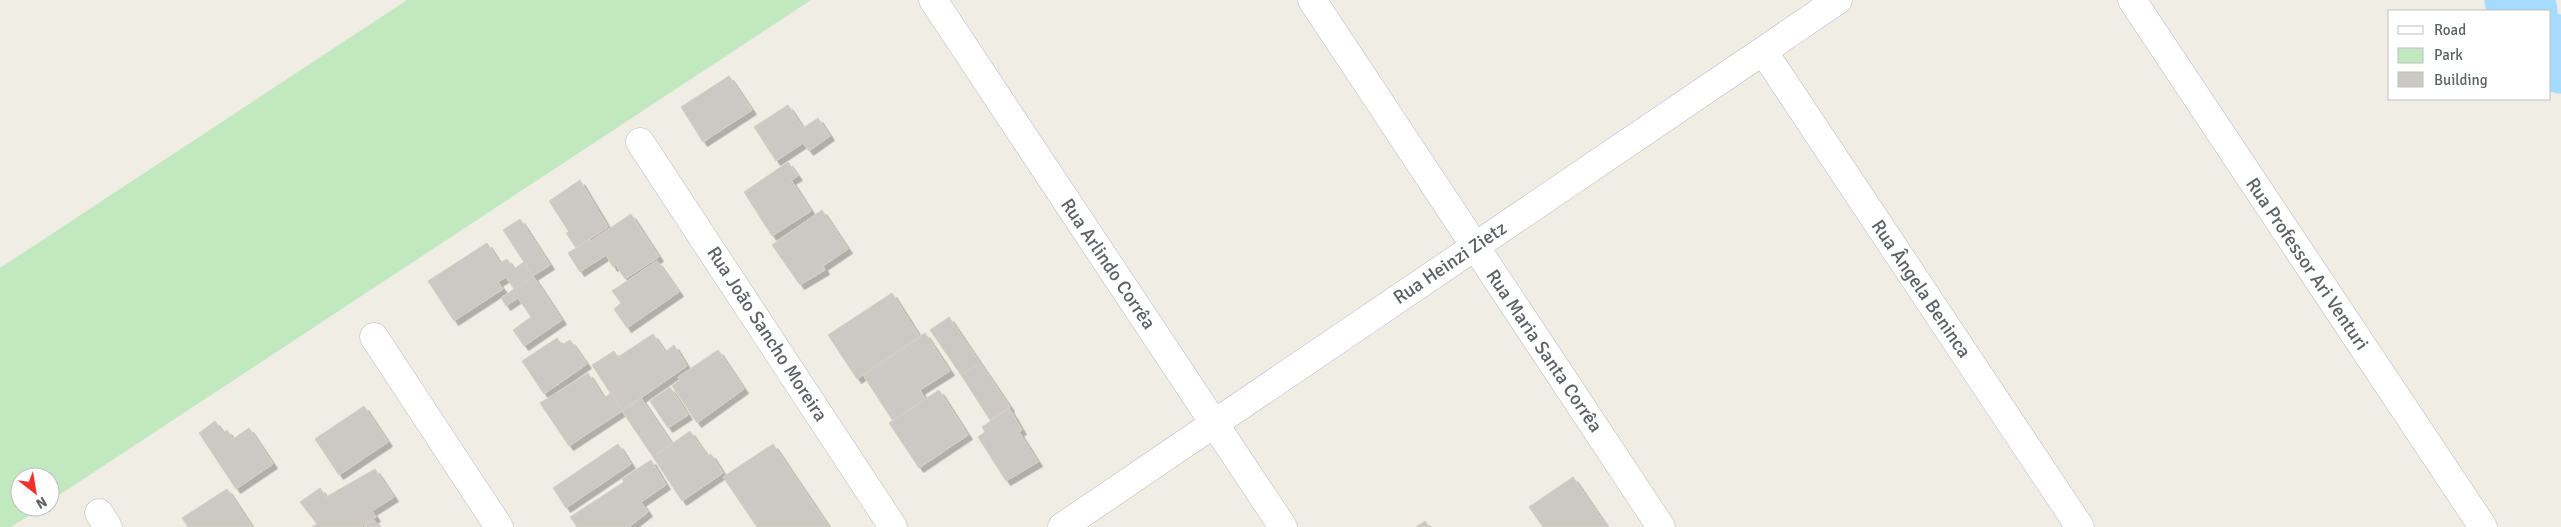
<svg xmlns="http://www.w3.org/2000/svg" width="2561" height="527" viewBox="0 0 2561 527" font-family="Signika,sans-serif">
<style>
.green{fill:#c2e8c0}
.lines{fill:none;stroke-linecap:round;stroke-linejoin:round}
.river{stroke:#a5dbff;stroke-width:65}
.building{fill:#ccc9c4;stroke:#d5cec3;filter:url(#shadow)}
.minor-casing{stroke:#b7bbbf;stroke-width:29}
.minor{stroke:#fff;stroke-width:28}
.labels{text-anchor:middle;dominant-baseline:central;stroke-width:4.5;stroke-linejoin:round;paint-order:stroke}
.street-label{font-size:19px;fill:#5c6166;stroke:#fff}
</style>
<defs>
<filter id="shadow"><feDropShadow dx="4.5" dy="4.5" stdDeviation="0" flood-color="#0004"/></filter>
</defs>
<rect width="100%" height="100%" fill="#f0ede5"/>
<path class="green" d="M 407,0 L 811,0 L 50,501 L 50,477 L 20,477 L 20,507 L 42,507 L 11,527 L 0,527 L 0,268 Z"/>
<g class="lines">
<path class="river" d="M 2517,0 L 2525,11
M 2550,45 L 2561,61"/>
</g>
<path class="building" d="M 729,76 L 752,110 L 703,142 L 681,107 Z
M 788,105 L 803,128 L 818,118 L 830,136 L 809,151 L 803,143 L 776,161 L 754,127 Z
M 788,162 L 798,176 L 791,180 L 811,211 L 772,236 L 744,192 Z
M 580,180 L 608,227 L 576,248 L 566,233 L 569,232 L 549,201 Z
M 822,210 L 848,249 L 823,266 L 825,270 L 800,285 L 772,245 Z
M 631,214 L 659,257 L 625,279 L 616,265 L 613,267 L 606,255 L 580,272 L 568,253 L 590,239 L 591,241 Z
M 520,219 L 550,265 L 533,276 L 503,230 Z
M 487,243 L 500,263 L 507,259 L 514,269 L 524,262 L 533,276 L 514,289 L 506,277 L 498,282 L 503,289 L 454,321 L 428,281 Z
M 657,261 L 679,292 L 627,328 L 614,309 L 621,303 L 612,291 Z
M 533,276 L 562,320 L 524,346 L 513,330 L 531,317 L 518,298 L 506,306 L 501,298 Z
M 892,293 L 920,337 L 857,379 L 828,335 Z
M 949,317 L 980,363 L 961,375 L 930,330 Z
M 925,333 L 950,371 L 920,390 L 925,399 L 893,421 L 863,375 Z
M 653,334 L 665,352 L 674,345 L 687,366 L 622,411 L 592,365 L 614,351 L 618,357 Z
M 557,338 L 562,345 L 570,340 L 587,364 L 544,394 L 522,361 Z
M 718,350 L 744,389 L 697,423 L 672,386 L 680,380 L 678,377 Z
M 980,363 L 1010,407 L 990,420 L 961,375 Z
M 588,373 L 604,398 L 611,393 L 622,411 L 569,446 L 540,403 Z
M 670,387 L 688,415 L 668,428 L 650,401 Z
M 939,390 L 968,435 L 919,468 L 889,423 Z
M 641,398 L 672,444 L 653,457 L 622,411 Z
M 364,406 L 388,442 L 339,475 L 315,439 Z
M 1009,408 L 1022,430 L 1019,432 L 1038,462 L 1006,481 L 978,437 L 985,432 L 982,427 Z
M 215,421 L 223,433 L 227,430 L 233,439 L 249,428 L 273,464 L 236,489 L 199,433 Z
M 690,431 L 707,456 L 711,454 L 723,473 L 682,501 L 653,457 Z
M 618,444 L 631,464 L 566,508 L 553,488 Z
M 773,444 L 829,527 L 757,527 L 723,477 Z
M 651,460 L 666,485 L 641,502 L 648,512 L 629,527 L 577,527 L 570,517 L 624,482 L 622,479 Z
M 375,469 L 394,497 L 372,511 L 376,517 L 361,527 L 312,527 L 317,524 L 300,502 L 320,488 L 326,497 Z
M 1573,477 L 1607,527 L 1543,527 L 1529,507 Z
M 227,489 L 252,527 L 188,527 L 182,518 Z
M 374,520 L 379,527 L 364,527 Z
M 1425,521 L 1429,527 L 1416,527 Z"/>
<g class="lines">
<defs>
<path id="minor" d="M 933,0 L 1283,527
M 1312,0 L 1661,527
M 2132,0 L 2483,527
M 1763,51 L 2080,527
M 640,142 L 893,527
M 374,337 L 499,527
M 99,513 L 108,527
M 1062,527 L 1838,0"/>
</defs>
<use href="#minor" class="minor-casing"/>
<use href="#minor" class="minor"/>
</g>
<g class="labels">
<g class="street-label">
<text transform="translate(1450 263) rotate(-34)">Rua Heinzi Zietz</text>
<text transform="translate(1108 264) rotate(56)">Rua Arlindo Corrêa</text>
<text transform="translate(2307 264) rotate(56)">Rua Professor Ari Venturi</text>
<text transform="translate(1921 289) rotate(56)">Rua Ângela Beninca</text>
<text transform="translate(767 334) rotate(57)">Rua João Sancho Moreira</text>
<text transform="translate(1544 351) rotate(56)">Rua Maria Santa Corrêa</text>
</g>
</g>
<rect x="2388" y="10" width="162" height="90" fill="#ffffff" stroke="#bec0c2"/>
<rect x="2398" y="26" width="25" height="8" fill="#ffffff" stroke="#bec0c2"/>
<text x="2434" y="35" font-size="15" fill="#5c6166">Road</text>
<rect x="2398" y="48" width="25" height="15" fill="#c2e8c0" stroke="#bec0c2"/>
<text x="2434" y="60" font-size="15" fill="#5c6166">Park</text>
<rect x="2398" y="72" width="25" height="15" fill="#ccc9c4" stroke="#bec0c2"/>
<text x="2434" y="85" font-size="15" fill="#5c6166">Building</text>
<g transform="translate(35 492) rotate(149)"><circle r="24" fill="#ffffff" stroke="#bec0c2"/>
<path d="M0-4L9 19L0 12L-9 19Z" fill="#f0322a"/>
<text y="-8" font-size="14" font-weight="bold" text-anchor="middle" fill="#5c6166">N</text>
</g>
</svg>
